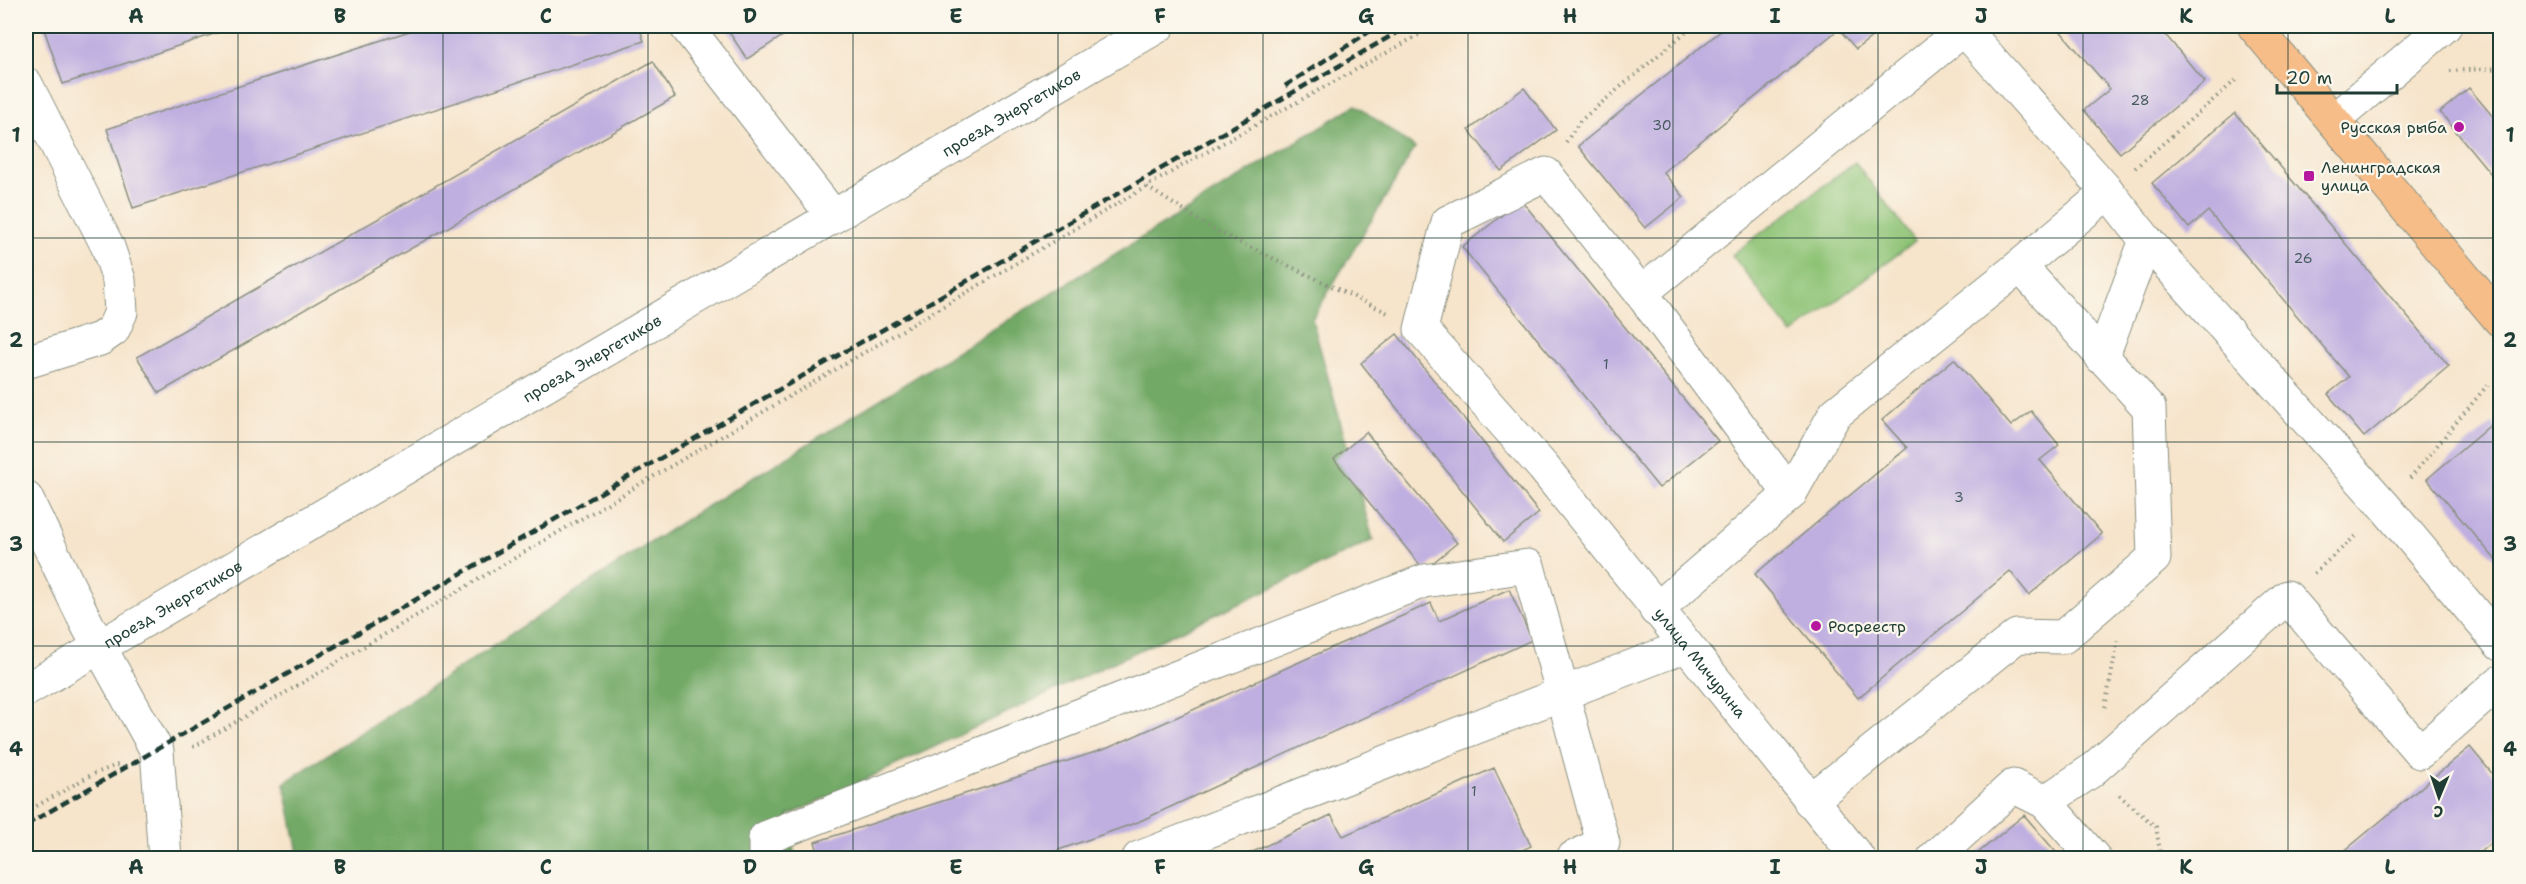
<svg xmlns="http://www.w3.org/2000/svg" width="2526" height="884" viewBox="0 0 2526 884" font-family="'Shantell Sans',sans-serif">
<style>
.green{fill:#8dc375;stroke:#568054;stroke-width:1.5}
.forest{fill:#72a966;stroke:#48734d;stroke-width:1.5}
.building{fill:#bfafe0}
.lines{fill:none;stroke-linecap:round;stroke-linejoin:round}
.minor-casing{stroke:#8a9080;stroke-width:35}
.major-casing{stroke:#8a9080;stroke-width:35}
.path{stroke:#8a9080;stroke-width:4;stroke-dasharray:1.5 4.5;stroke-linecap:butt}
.minor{stroke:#fff;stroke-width:33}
.major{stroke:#f7bd88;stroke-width:33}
.rail{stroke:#1f3d34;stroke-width:4.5;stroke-dasharray:9 4.5;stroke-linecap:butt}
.grid{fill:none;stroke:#1f3d34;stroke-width:1.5;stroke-opacity:0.55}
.poi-dot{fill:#b5179e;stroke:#fbf7ec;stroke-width:2}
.labels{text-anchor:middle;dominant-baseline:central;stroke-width:4.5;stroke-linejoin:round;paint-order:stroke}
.number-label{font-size:14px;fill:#475a5f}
.street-label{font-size:16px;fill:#1f3d34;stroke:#fbf7ec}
.poi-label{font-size:16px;fill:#1f3d34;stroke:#fbf7ec;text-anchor:start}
.neatline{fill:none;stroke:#1f3d34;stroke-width:2}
.grid-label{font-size:20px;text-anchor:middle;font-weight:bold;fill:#1f3d34}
</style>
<rect width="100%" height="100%" fill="#fbf7ec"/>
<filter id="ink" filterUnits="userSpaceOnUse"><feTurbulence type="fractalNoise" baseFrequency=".0167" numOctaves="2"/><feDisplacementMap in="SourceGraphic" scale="12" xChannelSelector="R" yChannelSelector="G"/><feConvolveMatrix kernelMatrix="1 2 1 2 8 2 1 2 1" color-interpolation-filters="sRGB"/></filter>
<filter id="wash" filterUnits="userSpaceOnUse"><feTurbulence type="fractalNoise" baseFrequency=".008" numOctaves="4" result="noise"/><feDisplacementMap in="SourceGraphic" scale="24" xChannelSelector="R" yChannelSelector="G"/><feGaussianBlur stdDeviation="1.35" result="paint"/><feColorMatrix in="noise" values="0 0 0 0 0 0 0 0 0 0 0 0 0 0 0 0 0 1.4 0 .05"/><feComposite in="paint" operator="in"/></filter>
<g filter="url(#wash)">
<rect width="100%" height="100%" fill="#f6e4cb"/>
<path class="green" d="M 1855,162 L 1915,241 L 1792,334 L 1732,255 Z"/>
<path class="forest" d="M 1356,105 L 1415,148 L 1312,319 L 1373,540 L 788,816 L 795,858 L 299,858 L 284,783 L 688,518 Z"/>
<g id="blocks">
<path class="building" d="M 43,26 L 238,26 L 63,84 Z
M 425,26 L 639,26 L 644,41 L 133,208 L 107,129 Z
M 725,26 L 798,26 L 747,59 Z
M 1727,26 L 1886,26 L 1856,49 L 1839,29 L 1663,172 L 1684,197 L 1645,228 L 1578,146 Z
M 2056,26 L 2158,26 L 2205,82 L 2120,153 L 2084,110 L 2110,89 Z
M 653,61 L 675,97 L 159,393 L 137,357 Z
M 1524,88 L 1556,130 L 1501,171 L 1469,130 Z
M 2469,88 L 2500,125 L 2500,185 L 2440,112 Z
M 2235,113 L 2449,366 L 2364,437 L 2328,394 L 2349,377 L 2208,211 L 2189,228 L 2152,183 Z
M 1521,200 L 1718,441 L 1659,488 L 1462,247 Z
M 1397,334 L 1539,513 L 1503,542 L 1361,363 Z
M 1954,359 L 2011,426 L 2031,411 L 2059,445 L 2040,460 L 2102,534 L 2029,595 L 2010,571 L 1858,698 L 1755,574 L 1907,448 L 1882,420 Z
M 2493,423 L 2500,432 L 2500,565 L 2427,479 Z
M 1366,432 L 1457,543 L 1424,570 L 1334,459 Z
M 1509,589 L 1532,640 L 1138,822 L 1036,858 L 820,858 L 815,842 L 1108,748 L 1431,603 L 1439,621 Z
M 2470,747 L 2500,783 L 2500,835 L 2473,858 L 2336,858 Z
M 1494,768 L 1531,846 L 1506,858 L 1240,858 L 1331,815 L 1343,836 Z
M 2024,815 L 2061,858 L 1972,858 Z"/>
</g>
</g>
<g filter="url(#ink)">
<use href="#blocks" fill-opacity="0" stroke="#8a9080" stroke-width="1.5"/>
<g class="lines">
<defs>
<g id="minor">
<path d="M 686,26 L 833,216"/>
<path d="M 26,84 L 108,247 L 119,280 L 121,312 L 113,330 L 100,339 L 26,362"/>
<path d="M 2334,120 L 2445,26"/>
<path id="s1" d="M 1641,293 L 1546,174 L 1448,222 L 1421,329 L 1543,467 L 1858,858"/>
<path d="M 2102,358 L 2146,240"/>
<path d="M 1790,494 L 1835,414 L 2020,266"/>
<path d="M 26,498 L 88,626 L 157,751 L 165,858"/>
<path d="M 1656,610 L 1790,494 L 1641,293 L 1964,29 L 2108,192 L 2146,240 L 2386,508 L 2500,644"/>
<path id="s2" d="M 26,690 L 1158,26"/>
<path d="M 1810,801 L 2017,636 L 2063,637 L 2154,558 L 2149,408 L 2020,266 L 2108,192"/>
<path d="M 765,858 L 765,838 L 1424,581 L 1528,566 L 1603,843 L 1573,858"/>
<path d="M 1139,858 L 1685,646"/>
<path d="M 1934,858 L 2013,786 L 2045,802"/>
<path d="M 2094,858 L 2045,802 L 2091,771 L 2287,597 L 2420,752 L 2500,682"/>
</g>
<path id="major" d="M 2254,26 L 2500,320"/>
</defs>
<use href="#minor" class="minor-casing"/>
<use href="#major" class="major-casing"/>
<path class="path" d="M 2450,71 L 2500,68
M 1566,142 L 1580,121 L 1693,26
M 2135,168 L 2236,80
M 1147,187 L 1214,230 L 1388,313
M 2410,478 L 2490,382
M 2314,573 L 2358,534
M 2105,707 L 2118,640
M 193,747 L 1185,164 L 1435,26
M 2119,795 L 2156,827 L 2161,858
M 26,812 L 91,775 L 120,764"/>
<use href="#minor" class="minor"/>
<use href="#major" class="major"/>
<path class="rail" d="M 1285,86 L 1378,26
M 26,825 L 1408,26"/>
</g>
</g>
<path class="grid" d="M 238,26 L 238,858M 443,26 L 443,858M 648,26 L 648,858M 853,26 L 853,858M 1058,26 L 1058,858M 1263,26 L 1263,858M 1468,26 L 1468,858M 1673,26 L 1673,858M 1878,26 L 1878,858M 2083,26 L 2083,858M 2288,26 L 2288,858M 26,238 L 2500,238M 26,442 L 2500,442M 26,646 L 2500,646"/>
<g class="poi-dot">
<circle cx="2459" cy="127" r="6"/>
<rect x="2303" y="170" width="12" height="12" rx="3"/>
<circle cx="1816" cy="626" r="6"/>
</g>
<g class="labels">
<g class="number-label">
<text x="2140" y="100">28</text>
<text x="1662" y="125">30</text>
<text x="2303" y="258">26</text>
<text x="1606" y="364">1</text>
<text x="1959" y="497">3</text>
<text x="1474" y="791">1</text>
</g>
<g class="street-label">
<text stroke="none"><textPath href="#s2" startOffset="1142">проезд Энергетиков</textPath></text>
<text stroke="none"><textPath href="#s2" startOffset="656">проезд Энергетиков</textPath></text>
<text stroke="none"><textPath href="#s2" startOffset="170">проезд Энергетиков</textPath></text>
<text stroke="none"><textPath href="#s1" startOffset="807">улица Мичурина</textPath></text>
</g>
<g class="poi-label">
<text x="2447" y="127" text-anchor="end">Русская рыба</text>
<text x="2321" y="167">Ленинградская<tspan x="2321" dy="18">улица</tspan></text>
<text x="1828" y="626">Росреестр</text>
</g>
</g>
<rect width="2526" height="884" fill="none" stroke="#fbf7ec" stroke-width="66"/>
<g transform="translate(2439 797) rotate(182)" stroke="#fbf7ec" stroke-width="4.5" paint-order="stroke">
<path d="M0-4.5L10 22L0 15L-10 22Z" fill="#1f3d34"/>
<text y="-9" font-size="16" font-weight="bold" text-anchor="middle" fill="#1f3d34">С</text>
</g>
<path d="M2277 84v9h120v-9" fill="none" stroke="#1f3d34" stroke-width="3"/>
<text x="2286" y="84" font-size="18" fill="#1f3d34" stroke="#fbf7ec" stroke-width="4.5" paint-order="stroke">20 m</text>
<rect x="33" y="33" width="2460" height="818" class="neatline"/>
<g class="grid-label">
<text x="136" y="23">A</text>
<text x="340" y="23">B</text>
<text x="546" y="23">C</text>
<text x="750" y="23">D</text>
<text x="956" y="23">E</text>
<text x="1160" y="23">F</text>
<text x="1366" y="23">G</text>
<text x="1570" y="23">H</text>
<text x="1775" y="23">I</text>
<text x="1981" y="23">J</text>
<text x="2186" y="23">K</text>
<text x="2390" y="23">L</text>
<text x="16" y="142">1</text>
<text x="2510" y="142">1</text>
<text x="16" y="347">2</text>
<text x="2510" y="347">2</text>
<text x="16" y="551">3</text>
<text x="2510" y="551">3</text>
<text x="16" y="756">4</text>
<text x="2510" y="756">4</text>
<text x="136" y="874">A</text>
<text x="340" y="874">B</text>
<text x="546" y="874">C</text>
<text x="750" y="874">D</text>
<text x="956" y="874">E</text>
<text x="1160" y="874">F</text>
<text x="1366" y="874">G</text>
<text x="1570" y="874">H</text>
<text x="1775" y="874">I</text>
<text x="1981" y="874">J</text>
<text x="2186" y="874">K</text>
<text x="2390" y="874">L</text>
</g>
</svg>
